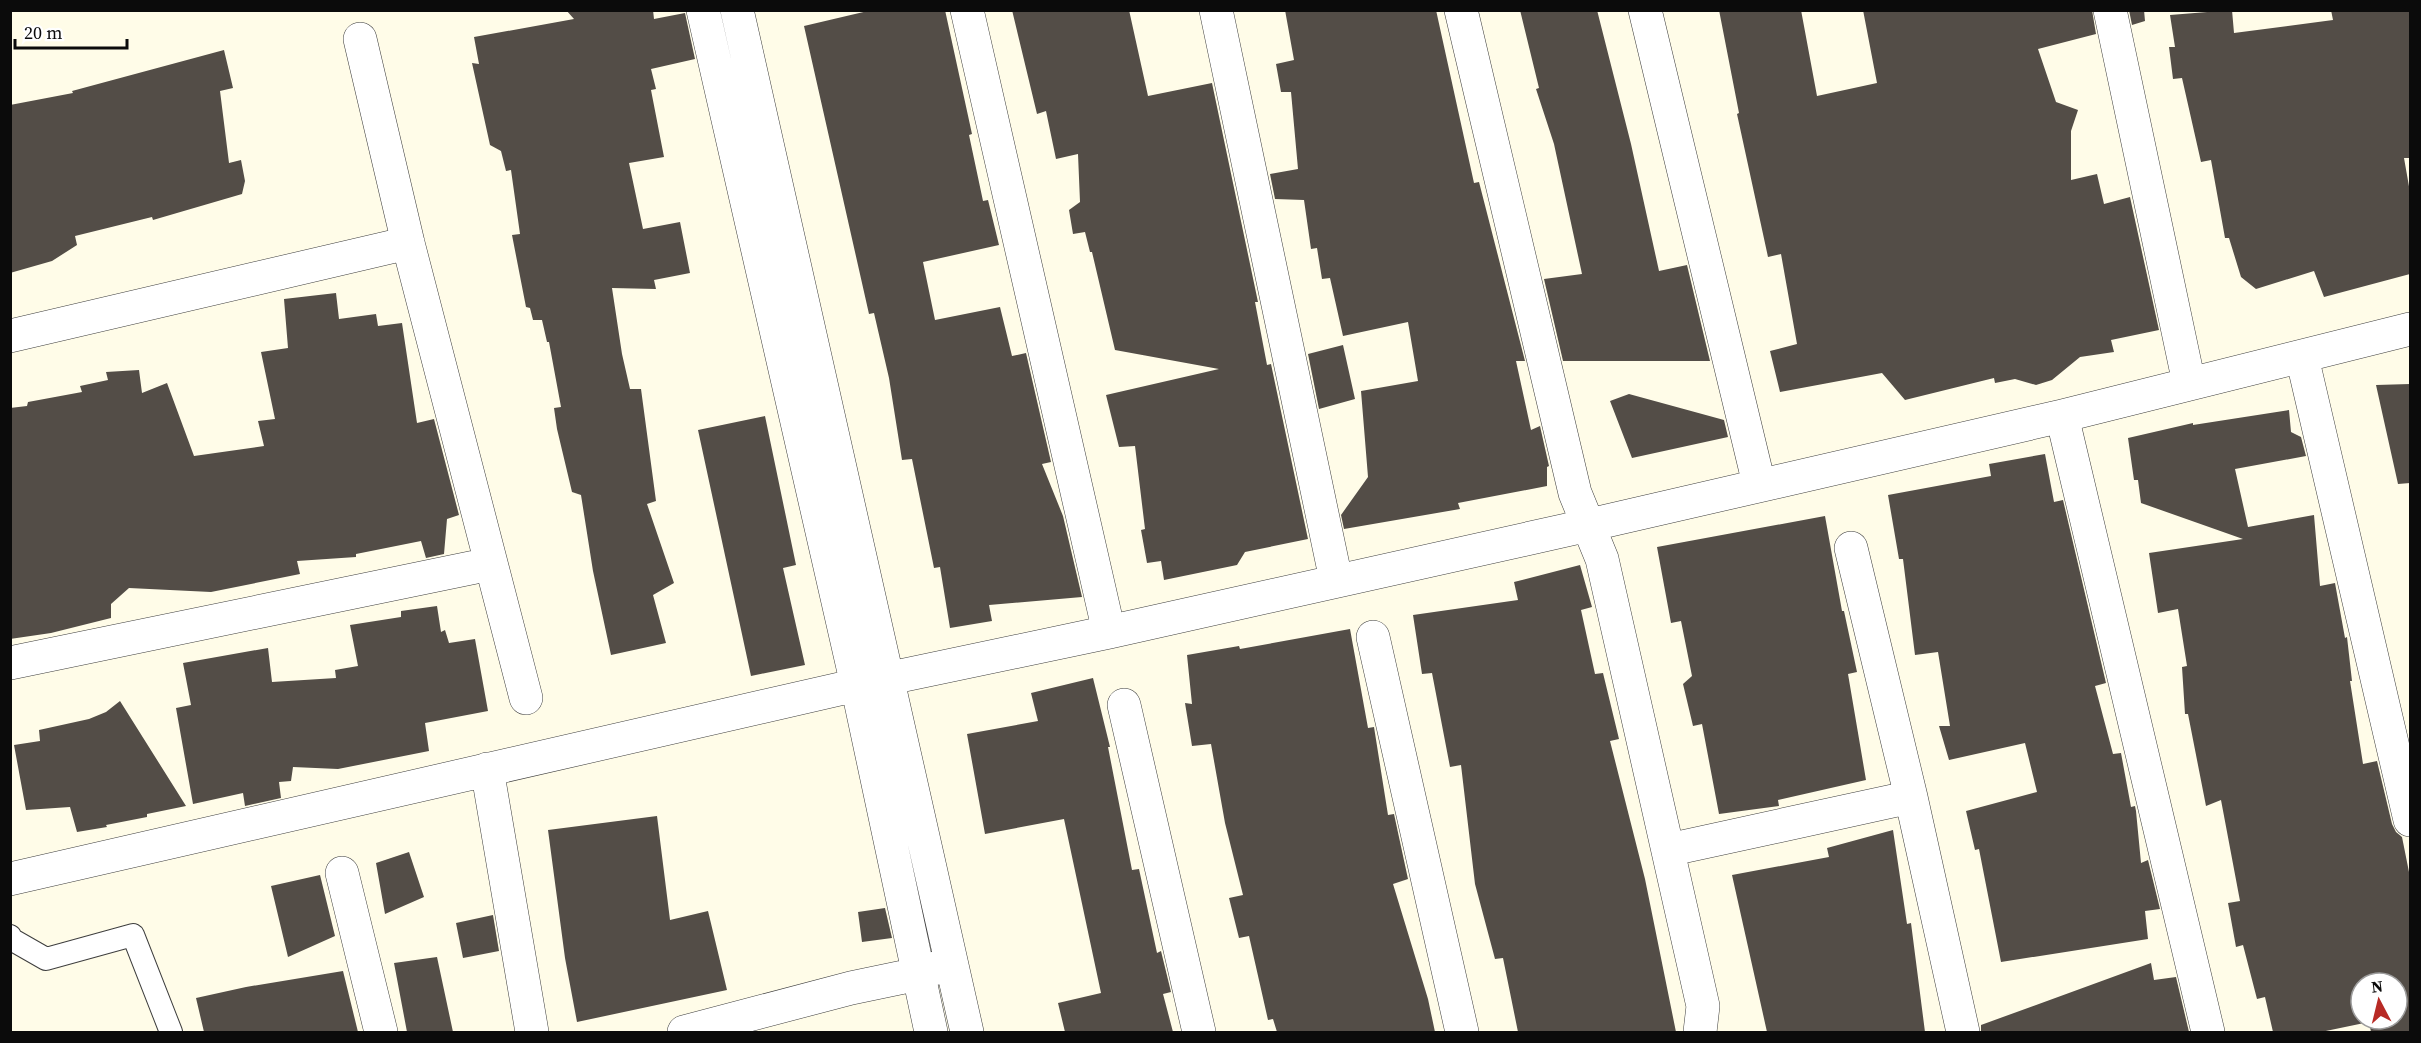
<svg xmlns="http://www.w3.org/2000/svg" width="2421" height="1043" viewBox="0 0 2421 1043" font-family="'Source Serif 4',serif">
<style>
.building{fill:#534d47;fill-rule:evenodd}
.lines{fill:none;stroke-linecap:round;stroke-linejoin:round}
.lane-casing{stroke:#3e3e3e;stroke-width:24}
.street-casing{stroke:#3e3e3e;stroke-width:34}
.lane{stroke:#fff;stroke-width:22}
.street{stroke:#fff;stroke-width:33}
</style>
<rect width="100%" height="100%" fill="#fffce8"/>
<path class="building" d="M 566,10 L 653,10 L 654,19 L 685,13 L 695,59 L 651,69 L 656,89 L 651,90 L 664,157 L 629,163 L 643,229 L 680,222 L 690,273 L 654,280 L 656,289 L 612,288 L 622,354 L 630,389 L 641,389 L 656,501 L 647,504 L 674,583 L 653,595 L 666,643 L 611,655 L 593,571 L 581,495 L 572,492 L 557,429 L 554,408 L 561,407 L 549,342 L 547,342 L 542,320 L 533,320 L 530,308 L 526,307 L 512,235 L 520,234 L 511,170 L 506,171 L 501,151 L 490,145 L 472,63 L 479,64 L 474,37 L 574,19 Z
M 872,10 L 945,10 L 972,134 L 969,135 L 983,201 L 988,200 L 999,245 L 923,262 L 935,320 L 1000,307 L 1012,356 L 1026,353 L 1051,462 L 1042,464 L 1063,516 L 1082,597 L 989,605 L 992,621 L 950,628 L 940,567 L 934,568 L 912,459 L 902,460 L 889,378 L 874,313 L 869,314 L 804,26 Z
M 1012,10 L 1129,10 L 1148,96 L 1212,83 L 1258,302 L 1255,302 L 1267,365 L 1271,364 L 1308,539 L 1245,552 L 1237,565 L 1164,580 L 1161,561 L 1147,563 L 1141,530 L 1145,529 L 1135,446 L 1119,447 L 1106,395 L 1219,369 L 1115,350 L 1092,252 L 1090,252 L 1085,232 L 1073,234 L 1069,210 L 1080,202 L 1078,154 L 1056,159 L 1046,111 L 1037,114 Z
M 1285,10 L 1436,10 L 1474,183 L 1479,182 L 1525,361 L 1516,361 L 1531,430 L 1540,426 L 1549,466 L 1547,467 L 1547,486 L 1458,503 L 1460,509 L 1344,529 L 1341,515 L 1368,477 L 1361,391 L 1418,381 L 1408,322 L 1343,336 L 1330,278 L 1322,279 L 1317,248 L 1311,249 L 1304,200 L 1275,199 L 1270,174 L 1298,169 L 1291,92 L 1281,92 L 1276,64 L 1294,60 Z
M 1520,10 L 1597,10 L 1631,144 L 1659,271 L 1687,265 L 1710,361 L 1563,361 L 1544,279 L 1582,274 L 1554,144 L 1536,89 L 1539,88 Z
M 1719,10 L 1801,10 L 1817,96 L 1877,83 L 1863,10 L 2092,10 L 2096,34 L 2038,49 L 2056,102 L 2078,110 L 2071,131 L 2071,180 L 2097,174 L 2104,204 L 2130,197 L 2159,330 L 2111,340 L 2114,352 L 2080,357 L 2052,380 L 2036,385 L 2015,379 L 1995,383 L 1994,378 L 1905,400 L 1882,373 L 1780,392 L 1770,351 L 1797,344 L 1781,254 L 1768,257 L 1737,114 L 1739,113 Z
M 2129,10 L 2144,10 L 2145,21 L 2132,25 Z
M 2232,10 L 2234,33 L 2333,20 L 2331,10 L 2410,10 L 2410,158 L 2404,158 L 2410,192 L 2410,274 L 2324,297 L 2314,271 L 2256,289 L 2241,277 L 2229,238 L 2225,238 L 2211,160 L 2201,162 L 2182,78 L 2173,79 L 2169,47 L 2175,47 L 2170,15 Z
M 224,50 L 233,88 L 220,91 L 229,163 L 241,160 L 245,181 L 242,194 L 153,220 L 152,217 L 75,236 L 77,245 L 52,261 L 10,273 L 10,105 L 73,93 L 72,91 Z
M 336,293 L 339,319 L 376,314 L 378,326 L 402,323 L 417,423 L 434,419 L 459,515 L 447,519 L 444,554 L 426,558 L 421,541 L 356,554 L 356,557 L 297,561 L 300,574 L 211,592 L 129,588 L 111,604 L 111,618 L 51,633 L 10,639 L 10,408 L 27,406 L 28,402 L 82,392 L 80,386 L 108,380 L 106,372 L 139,370 L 142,393 L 167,383 L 194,456 L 264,446 L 258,421 L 275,419 L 261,352 L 288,348 L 284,299 Z
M 1343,345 L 1355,399 L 1319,409 L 1308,354 Z
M 2410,384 L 2410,483 L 2398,484 L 2376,385 Z
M 1629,394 L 1724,420 L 1728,437 L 1632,458 L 1610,401 Z
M 2289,410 L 2291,432 L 2301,437 L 2306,456 L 2235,469 L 2248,527 L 2314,515 L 2320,586 L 2335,583 L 2345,638 L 2347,637 L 2352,681 L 2350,681 L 2363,764 L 2377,761 L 2392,824 L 2396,832 L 2402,837 L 2410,877 L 2410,1032 L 2371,1032 L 2369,1022 L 2321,1032 L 2273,1032 L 2265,997 L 2257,999 L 2243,945 L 2236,947 L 2228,903 L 2240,901 L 2221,800 L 2206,806 L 2188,714 L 2185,714 L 2182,667 L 2187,666 L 2178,609 L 2158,613 L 2149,553 L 2243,539 L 2141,503 L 2138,480 L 2134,480 L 2128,438 L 2193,423 L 2193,425 ZM 2361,983 L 2397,983 L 2397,1019 L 2361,1019 Z
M 765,416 L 796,565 L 783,568 L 805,665 L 751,676 L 698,430 Z
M 2045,454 L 2054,502 L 2063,500 L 2106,683 L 2095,686 L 2113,754 L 2121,753 L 2131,807 L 2135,806 L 2136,811 L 2141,863 L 2148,860 L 2160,909 L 2145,911 L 2148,939 L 2001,962 L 1979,849 L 1975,850 L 1966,811 L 2037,792 L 2025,743 L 1949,760 L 1939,726 L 1950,726 L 1938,652 L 1915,655 L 1903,559 L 1899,559 L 1888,495 L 1991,476 L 1989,464 Z
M 1825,516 L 1842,611 L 1844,611 L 1857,672 L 1848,674 L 1866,780 L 1778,800 L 1779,806 L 1719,814 L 1702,724 L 1693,726 L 1683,684 L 1692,676 L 1681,621 L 1671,623 L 1657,547 Z
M 1580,565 L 1592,607 L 1581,610 L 1595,674 L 1603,673 L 1619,739 L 1610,741 L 1645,879 L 1676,1032 L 1518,1032 L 1503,958 L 1495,959 L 1475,884 L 1461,765 L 1450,767 L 1432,673 L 1422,674 L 1413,615 L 1518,600 L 1514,582 Z
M 437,606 L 441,632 L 445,630 L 449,643 L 475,639 L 488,711 L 425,723 L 429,751 L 338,769 L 293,767 L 291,781 L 279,782 L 281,798 L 245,806 L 243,793 L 193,804 L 176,708 L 191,705 L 183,663 L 268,648 L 272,682 L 336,678 L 335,670 L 358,666 L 350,625 L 401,617 L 401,611 Z
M 1350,629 L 1368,728 L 1374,727 L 1388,815 L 1394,814 L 1408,879 L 1393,884 L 1428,999 L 1435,1032 L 1277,1032 L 1273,1019 L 1268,1020 L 1249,936 L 1239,938 L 1229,898 L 1243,895 L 1225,823 L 1211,744 L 1192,746 L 1185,703 L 1192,704 L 1187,655 L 1239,646 L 1240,649 Z
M 1093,678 L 1110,747 L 1108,747 L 1132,870 L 1139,869 L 1157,953 L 1161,951 L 1171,992 L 1163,994 L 1173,1032 L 1065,1032 L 1058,1003 L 1101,993 L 1064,819 L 985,834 L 967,734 L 1038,721 L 1031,693 Z
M 120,701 L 186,806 L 147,814 L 147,817 L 106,825 L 107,827 L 77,832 L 70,807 L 26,810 L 14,745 L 40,741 L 39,730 L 89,719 L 106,712 Z
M 657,816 L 670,920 L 708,911 L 727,990 L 577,1022 L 565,958 L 548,830 Z
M 1893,830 L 1907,924 L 1911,923 L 1925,1032 L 1767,1032 L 1732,875 L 1829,857 L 1827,848 Z
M 409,852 L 424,897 L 385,914 L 376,863 Z
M 320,875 L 335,936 L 288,957 L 271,886 Z
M 885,908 L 892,938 L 862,942 L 858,912 Z
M 493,915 L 499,951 L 463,958 L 456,923 Z
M 437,957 L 453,1032 L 407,1032 L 394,963 Z
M 2151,963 L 2154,980 L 2176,977 L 2189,1032 L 1981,1032 L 1981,1025 Z
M 343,971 L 358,1032 L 204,1032 L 196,998 L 246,987 Z"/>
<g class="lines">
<defs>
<path id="lane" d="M 10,936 L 11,939 L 46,959 L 133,935 L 171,1032"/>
<path id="street" d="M 703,10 L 857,685 L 931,1032
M 737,10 L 967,1032
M 967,10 L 1109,632
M 1216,10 L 1336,580
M 1461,10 L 1575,493 L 1602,559 L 1703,1006 L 1700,1032
M 1645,10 L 1759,484
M 2110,10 L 2189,383
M 360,39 L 408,243 L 526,698
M 10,336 L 408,243
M 2302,357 L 2410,820
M 2062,416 L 2208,1032
M 1851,548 L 1911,797 L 1963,1032
M 1373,637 L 1462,1032
M 10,663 L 490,564
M 1124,705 L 1199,1032
M 487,769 L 532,1032
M 1668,850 L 1911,797
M 342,873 L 381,1032
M 10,879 L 857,685 L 1109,632 L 1589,525 L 2062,416 L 2410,329
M 684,1032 L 851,988 L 918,974 L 939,967"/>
</defs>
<use href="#lane" class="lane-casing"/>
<use href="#street" class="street-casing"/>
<use href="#lane" class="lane"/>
<use href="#street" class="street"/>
</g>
<rect width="2421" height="1043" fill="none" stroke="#0b0b0b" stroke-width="24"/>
<g transform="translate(2379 1001) rotate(353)"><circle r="28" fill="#ffffff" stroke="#9d9d9d" stroke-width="1.5"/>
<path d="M0-4.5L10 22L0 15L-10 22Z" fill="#b82a25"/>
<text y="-9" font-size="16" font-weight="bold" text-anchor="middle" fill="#0b0b0b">N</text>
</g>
<path d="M15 39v9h112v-9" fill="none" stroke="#0b0b0b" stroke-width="3"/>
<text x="24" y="39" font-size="18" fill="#0b0b0b" stroke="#ffffff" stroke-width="4.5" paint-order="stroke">20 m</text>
</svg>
